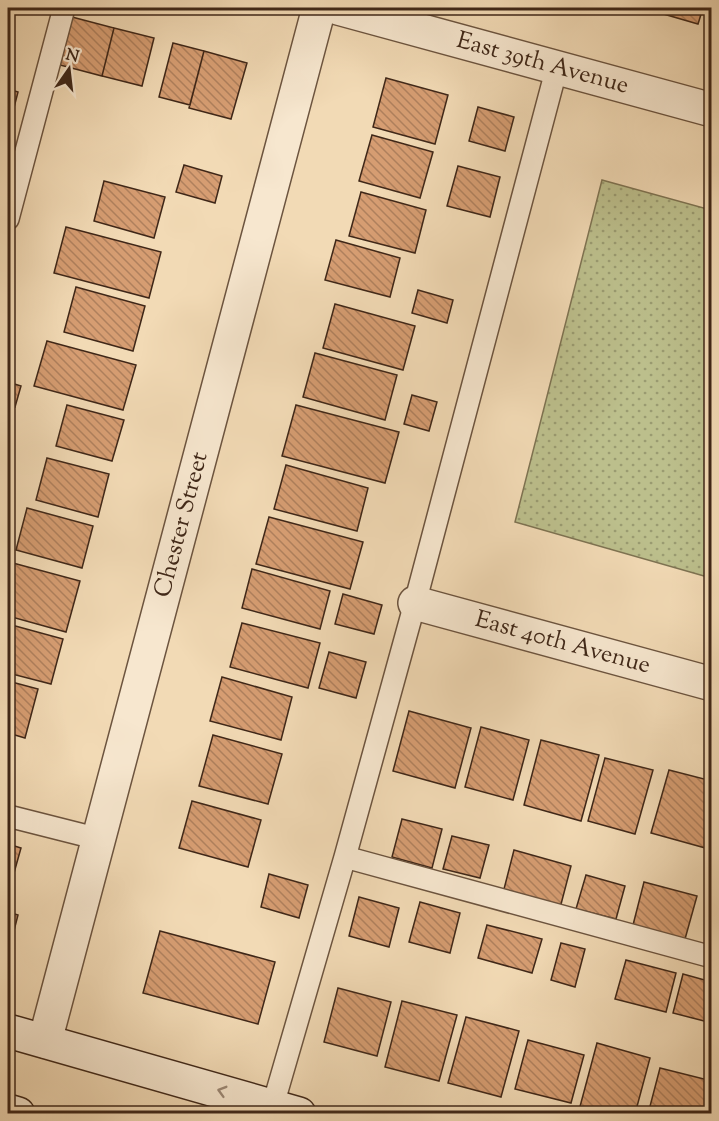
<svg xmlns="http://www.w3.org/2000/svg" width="719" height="1121" viewBox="0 0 719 1121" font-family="'Sorts Mill Goudy',serif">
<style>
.grass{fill:url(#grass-dots);stroke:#7e7352;stroke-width:1.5}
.building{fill:url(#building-back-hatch);stroke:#3f2718;stroke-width:1.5}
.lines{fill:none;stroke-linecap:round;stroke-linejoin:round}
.service-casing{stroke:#6c543f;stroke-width:24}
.minor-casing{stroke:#6c543f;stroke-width:36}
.secondary-casing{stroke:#3f2718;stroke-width:36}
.service{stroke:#f7e7cf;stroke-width:21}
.minor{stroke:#f7e7cf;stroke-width:33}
.secondary{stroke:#f7e7cf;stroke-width:33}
.oneway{stroke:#9b8774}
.labels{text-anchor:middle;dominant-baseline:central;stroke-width:4.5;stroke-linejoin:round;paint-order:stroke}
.street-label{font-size:24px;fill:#3f2718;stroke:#f7e7cf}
</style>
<defs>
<pattern id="grass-dots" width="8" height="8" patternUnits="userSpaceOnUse" patternTransform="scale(1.5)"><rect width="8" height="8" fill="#bcbf8c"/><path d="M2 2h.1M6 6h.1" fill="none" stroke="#9a9b71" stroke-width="1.8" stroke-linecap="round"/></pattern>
<pattern id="building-back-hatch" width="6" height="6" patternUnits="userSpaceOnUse" patternTransform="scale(1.5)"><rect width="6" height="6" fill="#d69d72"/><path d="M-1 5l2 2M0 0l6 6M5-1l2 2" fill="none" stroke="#af805d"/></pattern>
</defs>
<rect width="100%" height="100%" fill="#f2dab5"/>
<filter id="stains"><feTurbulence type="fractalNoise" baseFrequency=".00333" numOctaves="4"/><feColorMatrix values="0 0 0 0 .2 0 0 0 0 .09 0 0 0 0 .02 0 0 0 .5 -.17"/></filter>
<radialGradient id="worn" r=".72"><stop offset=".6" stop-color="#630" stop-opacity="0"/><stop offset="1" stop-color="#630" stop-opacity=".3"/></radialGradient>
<path class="grass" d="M 602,180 L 711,210 L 711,578 L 515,522 Z"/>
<path class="building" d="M 654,8 L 703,8 L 698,24 L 653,11 Z
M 72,17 L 114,28 L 102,76 L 60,65 Z
M 114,28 L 154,38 L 142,86 L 102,76 Z
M 173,43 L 204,51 L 190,105 L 159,97 Z
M 204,51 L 247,63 L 231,119 L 189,108 Z
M 386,78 L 448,95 L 435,144 L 373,127 Z
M 8,89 L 18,92 L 8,131 Z
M 478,107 L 514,117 L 505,151 L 469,141 Z
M 372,135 L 433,152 L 420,198 L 359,181 Z
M 184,165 L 222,176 L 215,203 L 176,192 Z
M 458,166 L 500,177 L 490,217 L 447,206 Z
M 104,181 L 165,197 L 154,238 L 94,221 Z
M 361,192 L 426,210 L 415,253 L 349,236 Z
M 66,227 L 161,252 L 149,298 L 54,273 Z
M 336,240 L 400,258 L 390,297 L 325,280 Z
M 76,287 L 145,306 L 133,351 L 64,332 Z
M 418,290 L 453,300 L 447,323 L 412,313 Z
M 335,304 L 415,326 L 403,370 L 323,348 Z
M 47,341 L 136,365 L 123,410 L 34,386 Z
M 315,353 L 397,375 L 385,420 L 303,397 Z
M 8,382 L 21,386 L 15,407 L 8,405 Z
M 412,395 L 437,402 L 429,431 L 404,424 Z
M 67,405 L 124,420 L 112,461 L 56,446 Z
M 296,405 L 399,432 L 385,483 L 282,456 Z
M 47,458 L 109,474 L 98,517 L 36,500 Z
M 286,465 L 368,488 L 357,531 L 274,509 Z
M 27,508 L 93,526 L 82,568 L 16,550 Z
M 269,517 L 363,542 L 350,589 L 256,564 Z
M 13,563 L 80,581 L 66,632 L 8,616 L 8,582 Z
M 252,569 L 330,591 L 320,629 L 242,608 Z
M 343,594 L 382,605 L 374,634 L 335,624 Z
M 242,623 L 320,643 L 308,688 L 230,667 Z
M 8,624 L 63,639 L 51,684 L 8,673 Z
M 329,652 L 366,662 L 356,698 L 319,688 Z
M 222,677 L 292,697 L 281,740 L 210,721 Z
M 8,681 L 38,689 L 25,738 L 8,733 Z
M 409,711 L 471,728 L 455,788 L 393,771 Z
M 481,727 L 529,740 L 513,800 L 465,787 Z
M 213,735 L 282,754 L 268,804 L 199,786 Z
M 541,740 L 599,755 L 581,821 L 524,805 Z
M 605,758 L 653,770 L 635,834 L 588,821 Z
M 669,770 L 712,781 L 712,840 L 709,849 L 651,833 Z
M 192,801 L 261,820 L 248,867 L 179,848 Z
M 402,819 L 442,829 L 432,868 L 392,857 Z
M 452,836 L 489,845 L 480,878 L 443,869 Z
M 8,844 L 21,848 L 12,880 L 8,879 Z
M 514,850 L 571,866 L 560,908 L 503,893 Z
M 269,874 L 308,885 L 299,918 L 261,907 Z
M 586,875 L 625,886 L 616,919 L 576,909 Z
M 644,882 L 697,896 L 685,939 L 633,925 Z
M 359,897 L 399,908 L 389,947 L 349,936 Z
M 420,902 L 460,913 L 450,953 L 409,942 Z
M 8,912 L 18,915 L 8,954 Z
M 487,925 L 542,939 L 532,973 L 478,958 Z
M 160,931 L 275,962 L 258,1024 L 143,993 Z
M 561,943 L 585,949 L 575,987 L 551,980 Z
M 626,960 L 676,973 L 666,1012 L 615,999 Z
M 683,974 L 712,982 L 712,1023 L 673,1013 Z
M 338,988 L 391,1002 L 377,1056 L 324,1042 Z
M 402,1001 L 457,1015 L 439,1081 L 385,1067 Z
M 466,1017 L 519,1031 L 501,1097 L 448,1083 Z
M 528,1040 L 584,1055 L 571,1103 L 515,1089 Z
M 597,1043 L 650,1058 L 635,1114 L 578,1114 Z
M 660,1068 L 712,1081 L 704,1114 L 648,1114 Z"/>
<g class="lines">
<defs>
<path id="service" d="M 8,219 L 64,8
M 8,816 L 99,839
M 345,857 L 712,957
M 273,1105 L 345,857 L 415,603 L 557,67"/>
<g id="minor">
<path id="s1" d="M 338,8 L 712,110"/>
<path id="s2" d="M 415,603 L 712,684"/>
<path id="s3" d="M 45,1041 L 319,8"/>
</g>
<path id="secondary" d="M 8,1031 L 299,1114
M 8,1111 L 18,1114"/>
</defs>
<use href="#service" class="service-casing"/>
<use href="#minor" class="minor-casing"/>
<use href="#secondary" class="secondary-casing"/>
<use href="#service" class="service"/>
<use href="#minor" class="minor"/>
<use href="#secondary" class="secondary"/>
</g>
<defs><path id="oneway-chevron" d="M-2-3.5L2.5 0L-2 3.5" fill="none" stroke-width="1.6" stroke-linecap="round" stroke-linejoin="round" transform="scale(1.5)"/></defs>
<use class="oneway" href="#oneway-chevron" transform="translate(222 1091) rotate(-164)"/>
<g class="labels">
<g class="street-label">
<text stroke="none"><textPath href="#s1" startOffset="212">East 39th Avenue</textPath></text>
<text stroke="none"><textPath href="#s3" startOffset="534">Chester Street</textPath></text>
<text stroke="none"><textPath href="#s2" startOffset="153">East 40th Avenue</textPath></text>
</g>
</g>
<rect width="719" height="1121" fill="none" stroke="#f2dab5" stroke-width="30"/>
<rect x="9" y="9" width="701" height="1103" fill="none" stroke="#3f2718" stroke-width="3"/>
<rect x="15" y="15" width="689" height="1091" fill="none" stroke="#3f2718" stroke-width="1.5"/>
<g transform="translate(69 69) rotate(14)" stroke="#f7e7cf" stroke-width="4.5" paint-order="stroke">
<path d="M0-4.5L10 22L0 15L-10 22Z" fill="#3f2718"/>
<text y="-9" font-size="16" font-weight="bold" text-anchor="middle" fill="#3f2718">N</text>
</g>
<rect width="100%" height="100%" filter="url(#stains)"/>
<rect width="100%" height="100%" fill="url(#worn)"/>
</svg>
